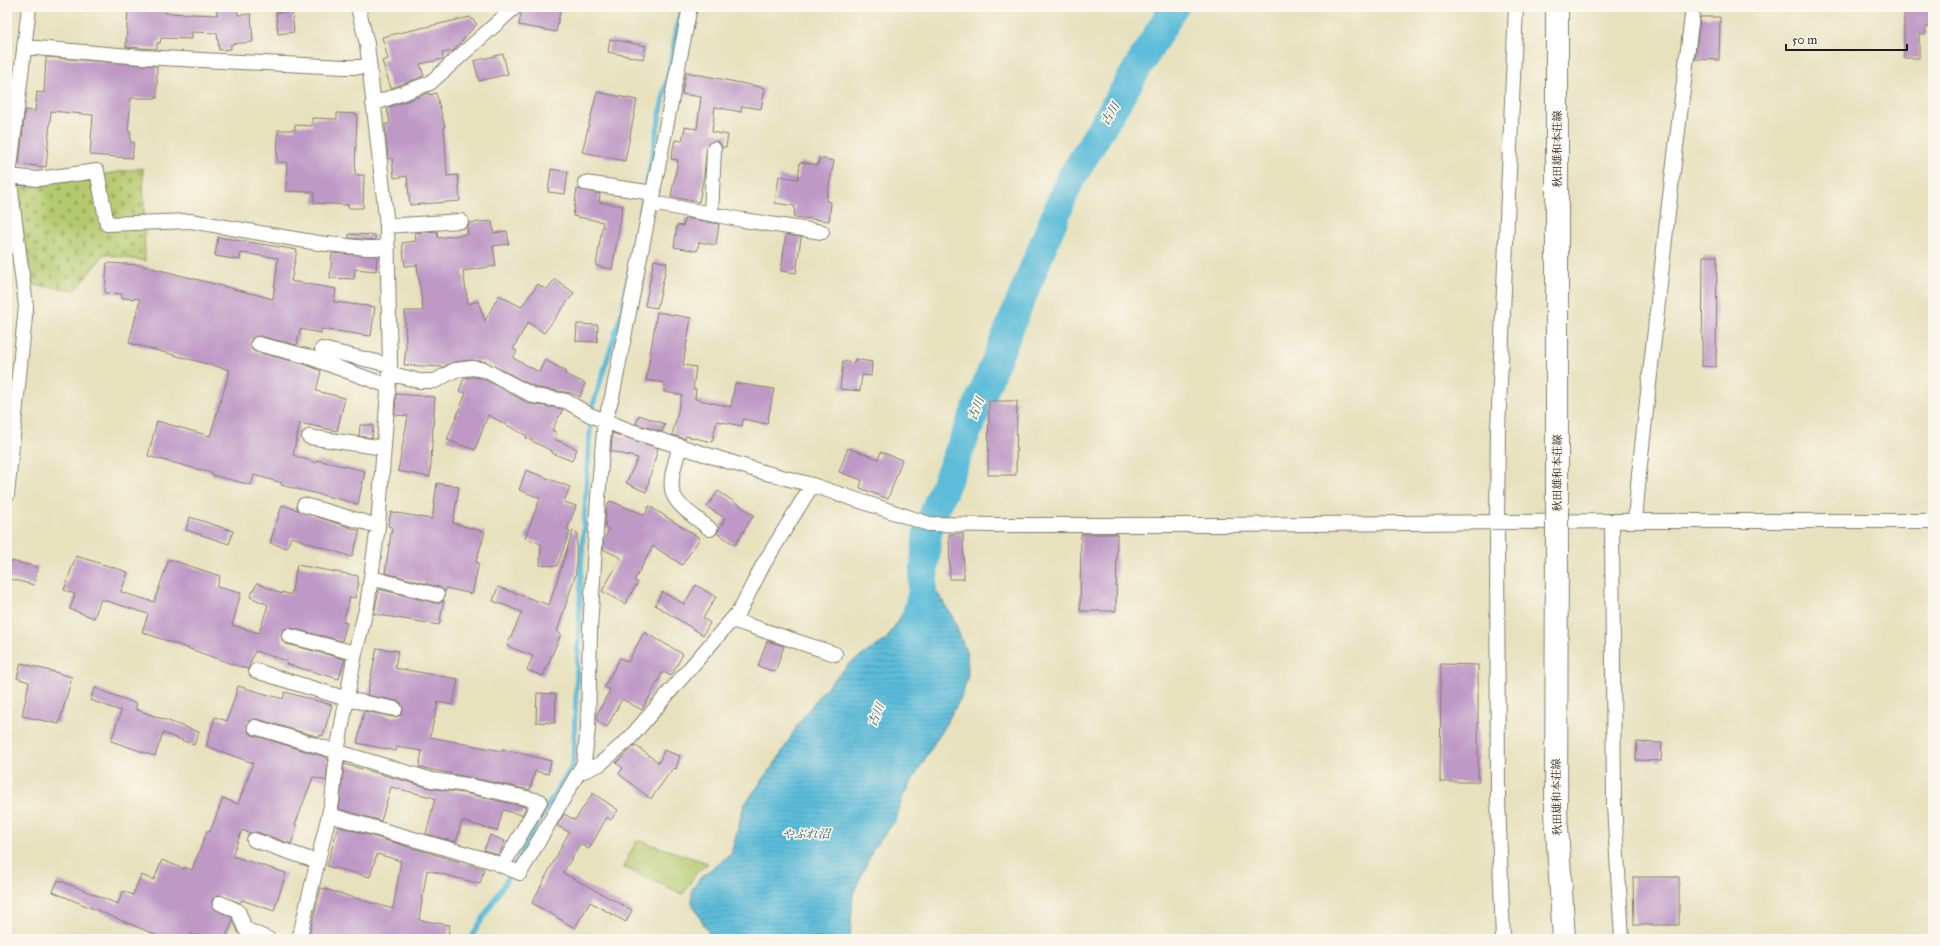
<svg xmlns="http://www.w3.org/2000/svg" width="1940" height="946" viewBox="0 0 1940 946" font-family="'IM FELL Great Primer','Noto Serif JP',serif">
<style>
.cemetery{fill:url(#cemetery-stones);stroke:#687345}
.park{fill:url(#park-dots);stroke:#687345}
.water{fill:url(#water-rules);stroke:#3c6c7a}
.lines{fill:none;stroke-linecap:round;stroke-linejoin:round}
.stream{stroke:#5bbcd9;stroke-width:5}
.river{stroke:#5bbcd9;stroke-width:29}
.building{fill:#be99c6}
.minor-casing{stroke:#827e6d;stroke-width:16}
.primary-casing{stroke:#827e6d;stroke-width:24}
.minor{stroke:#fff;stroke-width:14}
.primary{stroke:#fff;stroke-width:22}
.primary-bridge-casing{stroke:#827e6d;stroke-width:24;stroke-linecap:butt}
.primary-bridge{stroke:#fff;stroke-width:22}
.labels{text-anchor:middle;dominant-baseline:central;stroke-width:3.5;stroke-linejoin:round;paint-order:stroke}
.street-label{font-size:11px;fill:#1c1c1c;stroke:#fbf7ec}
.water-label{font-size:12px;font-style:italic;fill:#355c68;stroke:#fbf7ec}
</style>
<defs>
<pattern id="cemetery-stones" width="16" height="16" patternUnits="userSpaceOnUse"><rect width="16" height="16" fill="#b5ca6e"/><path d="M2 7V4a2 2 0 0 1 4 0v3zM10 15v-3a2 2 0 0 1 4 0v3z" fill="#9bad5f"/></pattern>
<pattern id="park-dots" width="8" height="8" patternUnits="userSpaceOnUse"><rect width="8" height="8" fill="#b5ca6e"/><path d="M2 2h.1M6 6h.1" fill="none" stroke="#9bad5f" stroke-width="1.8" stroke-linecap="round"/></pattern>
<pattern id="water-rules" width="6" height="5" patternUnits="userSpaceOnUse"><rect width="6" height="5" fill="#5bbcd9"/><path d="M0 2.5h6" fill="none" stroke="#4fa1ba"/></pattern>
</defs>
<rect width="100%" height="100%" fill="#fbf7ec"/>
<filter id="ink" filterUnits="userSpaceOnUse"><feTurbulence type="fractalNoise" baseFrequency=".025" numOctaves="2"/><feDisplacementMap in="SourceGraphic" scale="8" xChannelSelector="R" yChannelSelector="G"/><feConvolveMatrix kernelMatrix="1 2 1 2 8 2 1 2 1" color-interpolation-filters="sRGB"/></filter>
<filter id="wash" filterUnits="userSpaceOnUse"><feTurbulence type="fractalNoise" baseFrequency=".012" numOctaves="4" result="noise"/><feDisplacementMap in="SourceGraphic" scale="16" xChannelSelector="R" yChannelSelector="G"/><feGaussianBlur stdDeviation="0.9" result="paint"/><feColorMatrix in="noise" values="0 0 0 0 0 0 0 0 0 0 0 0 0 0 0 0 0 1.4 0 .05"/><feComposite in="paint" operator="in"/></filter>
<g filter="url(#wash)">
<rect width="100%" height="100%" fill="#e7e1be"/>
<path class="cemetery" d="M 143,168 L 145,261 L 104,254 L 76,290 L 33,285 L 17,202 L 16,189 Z"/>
<path class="park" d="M 637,840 L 708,863 L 697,872 L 683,894 L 623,867 Z"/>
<path class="water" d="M 926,589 L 938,594 L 952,616 L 967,654 L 968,675 L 961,698 L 903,796 L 895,821 L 873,849 L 853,894 L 850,939 L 712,939 L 692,903 L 692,889 L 701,877 L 731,854 L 744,805 L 778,759 L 799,723 L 822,692 L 849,664 L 886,640 L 905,609 L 915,597 Z"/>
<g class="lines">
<path class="stream" d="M 470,939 L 503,886 L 535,827 L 573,764 L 582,554 L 589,442 L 593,405 L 621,315 L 681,7"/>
<path class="river" d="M 912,630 L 922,594 L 927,535 L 935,510 L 1069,182 L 1174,7"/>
</g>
<g id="blocks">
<path class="building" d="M 128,7 L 165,7 L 165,13 L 217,15 L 216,7 L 237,7 L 238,15 L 251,14 L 253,42 L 231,44 L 231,49 L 219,50 L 217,33 L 192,32 L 192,39 L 161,38 L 160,43 L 157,43 L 157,49 L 126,47 Z
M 526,7 L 561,7 L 556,32 L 519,25 L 521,13 Z
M 1904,7 L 1933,7 L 1933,27 L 1926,27 L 1926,34 L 1919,34 L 1919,58 L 1904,58 Z
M 292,11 L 294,32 L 278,34 L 276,13 Z
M 470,17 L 477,24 L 453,51 L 442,53 L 443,59 L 420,64 L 424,76 L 391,88 L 382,61 L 388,59 L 382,37 Z
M 1700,17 L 1720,17 L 1719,60 L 1695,59 Z
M 610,39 L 646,46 L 643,59 L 608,52 Z
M 503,54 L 508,74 L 479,81 L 474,61 Z
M 46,57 L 157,66 L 157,98 L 131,98 L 128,131 L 131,132 L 130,142 L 134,142 L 132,158 L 90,155 L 93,115 L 51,111 L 46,167 L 19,164 L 25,110 L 35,111 L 37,92 L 44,93 Z
M 686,72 L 765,88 L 761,109 L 742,106 L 741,112 L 715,107 L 712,132 L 728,135 L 726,147 L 722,147 L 719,142 L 715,141 L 707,145 L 704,175 L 699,202 L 671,197 L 678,160 L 671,159 L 675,140 L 682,141 L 685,127 L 697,129 L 701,97 L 682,94 Z
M 597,92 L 637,100 L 625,161 L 582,152 Z
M 429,93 L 429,95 L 436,93 L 445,127 L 444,127 L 447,176 L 458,175 L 460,201 L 410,205 L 407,176 L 394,178 L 392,158 L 388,159 L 385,124 L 390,124 L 387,108 Z
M 337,113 L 357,114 L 355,175 L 364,175 L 363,208 L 348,208 L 348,205 L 314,203 L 314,192 L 286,191 L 287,162 L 277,162 L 278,130 L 295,130 L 295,125 L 312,126 L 312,118 L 337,119 Z
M 819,158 L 834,161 L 826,201 L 831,202 L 829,221 L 794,217 L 795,206 L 775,203 L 779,176 L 798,179 L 800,162 L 818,165 Z
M 551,169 L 568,172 L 565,194 L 548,192 Z
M 577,189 L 600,194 L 599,202 L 623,206 L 612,269 L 596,266 L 603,222 L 573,216 Z
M 685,218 L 719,224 L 716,245 L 699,242 L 697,251 L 674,247 L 677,225 L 683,226 Z
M 492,221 L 494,233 L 507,231 L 509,244 L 493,246 L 496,266 L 463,271 L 468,304 L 478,301 L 485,321 L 499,295 L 521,307 L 538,284 L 546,290 L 555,279 L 574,293 L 544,333 L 528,322 L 513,349 L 517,351 L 513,358 L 539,372 L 545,360 L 566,371 L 565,374 L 585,383 L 580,397 L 571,393 L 537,388 L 486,362 L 472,360 L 454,362 L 443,367 L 404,365 L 406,349 L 405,311 L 423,311 L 417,265 L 405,266 L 402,243 L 416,241 L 415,233 L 437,231 L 438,238 L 468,234 L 467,227 L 469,223 Z
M 349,234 L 375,235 L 375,240 L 349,238 Z
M 786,235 L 801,237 L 796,273 L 781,271 Z
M 218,237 L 297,250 L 291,281 L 336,289 L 334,302 L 375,307 L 371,336 L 321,329 L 321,333 L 300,329 L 297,345 L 260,336 L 252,338 L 250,342 L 252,350 L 256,352 L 304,364 L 321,371 L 316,391 L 345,398 L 337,431 L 300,423 L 293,455 L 316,463 L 317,460 L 365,471 L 358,504 L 281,485 L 282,483 L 254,475 L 251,485 L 212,475 L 212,473 L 148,456 L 157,421 L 210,436 L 230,370 L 129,343 L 140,299 L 122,298 L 122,294 L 105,293 L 107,263 L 140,265 L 273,299 L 278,258 L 241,253 L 240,260 L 215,256 Z
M 332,253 L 377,256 L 376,271 L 355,269 L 354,279 L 330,278 Z
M 1703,256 L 1717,256 L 1716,367 L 1702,366 Z
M 654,260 L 667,263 L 657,308 L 645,306 Z
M 657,312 L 691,318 L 683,365 L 696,367 L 693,389 L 696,389 L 695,399 L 731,407 L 735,383 L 774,389 L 767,424 L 743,419 L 742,426 L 717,421 L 712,442 L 686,436 L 685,439 L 672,435 L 682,395 L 664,392 L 665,383 L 646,380 Z
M 577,324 L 598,325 L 597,342 L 576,341 Z
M 855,359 L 872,362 L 871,376 L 862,375 L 860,391 L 840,389 L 843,361 L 854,363 Z
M 473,377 L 482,378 L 530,404 L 563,409 L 552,430 L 557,433 L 554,439 L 577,449 L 572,461 L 552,453 L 552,451 L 526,438 L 527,436 L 488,415 L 475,450 L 447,440 L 466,393 L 459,391 L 464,378 Z
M 396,394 L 435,397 L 430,477 L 398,471 L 408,416 L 395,415 Z
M 989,401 L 1017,401 L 1016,475 L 988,475 Z
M 639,415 L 665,424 L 662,432 L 636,424 Z
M 360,425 L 373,425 L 372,438 L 359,436 Z
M 612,433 L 658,448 L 646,492 L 626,483 L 638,458 L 611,451 Z
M 848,448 L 878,459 L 881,452 L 902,460 L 888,499 L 860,488 L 862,480 L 839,472 Z
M 526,470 L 570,487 L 564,502 L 576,506 L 567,530 L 570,531 L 557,566 L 540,565 L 541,544 L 525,538 L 540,498 L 519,490 Z
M 437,483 L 459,487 L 453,523 L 485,532 L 476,562 L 479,563 L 472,594 L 446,588 L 445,592 L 439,587 L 385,573 L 392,527 L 388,526 L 391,512 L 432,519 Z
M 718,491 L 754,515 L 735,545 L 717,533 L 725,518 L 707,507 Z
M 610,501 L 645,515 L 649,506 L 700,538 L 682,565 L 653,546 L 634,581 L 638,582 L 625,604 L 602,591 L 621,558 L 603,549 L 604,539 L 609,529 L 605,527 L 606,509 Z
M 282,505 L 360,531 L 352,557 L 291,537 L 287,548 L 270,543 Z
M 190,517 L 233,531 L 229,544 L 186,530 Z
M 573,531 L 577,532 L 576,573 L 557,632 L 561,634 L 543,676 L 527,670 L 533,656 L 507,646 L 522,612 L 493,601 L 498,587 L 549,605 Z
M 949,534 L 963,534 L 964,579 L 950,579 Z
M 1081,534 L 1117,534 L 1116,611 L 1080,611 Z
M 76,556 L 128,572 L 121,592 L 154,602 L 169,559 L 220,576 L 217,587 L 241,593 L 232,625 L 259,633 L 268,605 L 250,597 L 257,583 L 282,594 L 282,592 L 291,595 L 297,565 L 358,576 L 358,583 L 359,583 L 355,598 L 350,597 L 343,622 L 347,623 L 342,641 L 291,628 L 283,630 L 281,634 L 283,642 L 287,644 L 345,659 L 339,679 L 286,664 L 287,661 L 255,651 L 248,669 L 232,664 L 142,632 L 148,614 L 101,599 L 94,618 L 70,609 L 75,594 L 64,590 Z
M 11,561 L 38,567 L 34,585 L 7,578 Z
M 696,585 L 716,597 L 703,618 L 710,623 L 703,635 L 655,605 L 662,592 L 684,604 Z
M 379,589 L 435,603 L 440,603 L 444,600 L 439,625 L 374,614 Z
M 644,632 L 683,654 L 671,676 L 663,672 L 642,710 L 622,699 L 607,727 L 597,721 L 597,714 L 610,690 L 604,687 L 620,658 L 628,662 Z
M 767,641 L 784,646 L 775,672 L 758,666 Z
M 377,648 L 398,651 L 395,668 L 458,679 L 453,705 L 438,702 L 430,737 L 501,751 L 502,749 L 551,761 L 548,774 L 535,771 L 530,790 L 419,767 L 422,751 L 397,747 L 396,751 L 357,743 L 364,711 L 394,717 L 401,715 L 403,710 L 401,703 L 397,701 L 367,695 Z
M 21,663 L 72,677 L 59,724 L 22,716 L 29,682 L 17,678 Z
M 1441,664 L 1478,665 L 1478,782 L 1440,782 Z
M 238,686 L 283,699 L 285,692 L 332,705 L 323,736 L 320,735 L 319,737 L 257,719 L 249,721 L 247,725 L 249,733 L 253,735 L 328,758 L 326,781 L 313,777 L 295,825 L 297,826 L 291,844 L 257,832 L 249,833 L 242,830 L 232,856 L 286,873 L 274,911 L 242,900 L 240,903 L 219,895 L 212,900 L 213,908 L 231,917 L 233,921 L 225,939 L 207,939 L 191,933 L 189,939 L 166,939 L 53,892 L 58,880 L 118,904 L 123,891 L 133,895 L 141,875 L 154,880 L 162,860 L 184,869 L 185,867 L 192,870 L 207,831 L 210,832 L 223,798 L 238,804 L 253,763 L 206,746 L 215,717 L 227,721 Z
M 95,688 L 137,704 L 135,709 L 199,732 L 194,745 L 163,733 L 155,756 L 111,741 L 121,711 L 90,700 Z
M 537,693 L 556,694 L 555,723 L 536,722 Z
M 1637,742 L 1662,743 L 1661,761 L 1636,760 Z
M 635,745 L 659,763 L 664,750 L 680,756 L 676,769 L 673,768 L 651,799 L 619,774 L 623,768 L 616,763 Z
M 344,764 L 430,788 L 464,793 L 526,807 L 522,815 L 503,810 L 497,831 L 462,821 L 456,842 L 426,834 L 435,798 L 391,787 L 381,821 L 339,809 Z
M 593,793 L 618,810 L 611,820 L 607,817 L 589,849 L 580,844 L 563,873 L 632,910 L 626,922 L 590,902 L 575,928 L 532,903 L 569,832 L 557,826 L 564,814 L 575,820 Z
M 338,826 L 484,869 L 480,884 L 427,870 L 419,920 L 450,925 L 447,939 L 308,939 L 321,888 L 393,909 L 401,861 L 377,854 L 370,877 L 327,866 Z
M 490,835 L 505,841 L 499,855 L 484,850 Z
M 1633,877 L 1679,877 L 1679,925 L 1634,925 Z"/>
</g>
</g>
<g filter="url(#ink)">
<use href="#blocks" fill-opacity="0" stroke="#827e6d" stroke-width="1"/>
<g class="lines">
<defs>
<path id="minor" d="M 24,47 L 142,57 L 344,67 L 370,67
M 373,104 L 430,83 L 515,7
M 9,176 L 38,179 L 97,171 L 107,224 L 191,221 L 318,243 L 367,248 L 388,248
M 585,183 L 654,193
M 652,203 L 743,220 L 822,232
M 711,214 L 714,149
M 387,226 L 461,221
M 258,344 L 306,356 L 388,386
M 322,349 L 390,365
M 389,373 L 419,381 L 435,381 L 455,370 L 473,368 L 485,370 L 534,396 L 566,401 L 590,415 L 631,431 L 759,471 L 812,485 L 929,524 L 994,525 L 1216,525 L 1612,521 L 1933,521
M 309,437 L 384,448
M 680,446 C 664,498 669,497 710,529
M 7,495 L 26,306 L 9,176 L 29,7
M 304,505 L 378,526
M 1612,521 L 1614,805 L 1622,939
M 1635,521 L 1639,474 L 1667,221 L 1693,7
M 371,578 L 437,595
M 732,620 L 835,654
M 289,636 L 355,653
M 256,671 L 347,699 L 395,709
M 255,727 L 432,780 L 466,785 L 540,801 L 503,865
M 579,773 L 600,764 L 629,739 L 740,610 L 763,565 L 812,485
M 329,815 L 491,861 L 520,873 L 584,763 L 588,728 L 590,629 L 598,497 L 605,420 L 612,397 L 690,7
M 254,840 L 318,862
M 220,903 L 238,911 L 245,929 L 268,939
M 299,939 L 332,802 L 337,752 L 355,653 L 367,606 L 378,526 L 390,365 L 387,226 L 367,44 L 358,7
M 1503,939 L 1498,799 L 1497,522 L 1498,430 L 1516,7"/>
<path id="primary" d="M 1557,7 L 1557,500
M 1557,541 L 1556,812 L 1564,939"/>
</defs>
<use href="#minor" class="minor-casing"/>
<use href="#primary" class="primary-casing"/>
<use href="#minor" class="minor"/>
<use href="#primary" class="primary"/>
<defs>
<path id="primary-bridge" d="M 1557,541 L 1557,500"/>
</defs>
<use href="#primary-bridge" class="primary-bridge-casing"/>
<use href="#primary-bridge" class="primary-bridge"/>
</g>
</g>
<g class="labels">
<g class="street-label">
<text transform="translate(1557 149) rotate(-90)">秋田雄和本荘線</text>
<text transform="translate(1557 473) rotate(-90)">秋田雄和本荘線</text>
<text transform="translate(1557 797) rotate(-91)">秋田雄和本荘線</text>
</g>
<g class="water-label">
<text transform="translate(1110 114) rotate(-59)">古川</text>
<text transform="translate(976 409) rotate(-68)">古川</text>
<text transform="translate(876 715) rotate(-67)">古川</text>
<text x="806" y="834">やぶれ沼</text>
</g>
</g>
<rect width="1940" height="946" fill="none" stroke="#fbf7ec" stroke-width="24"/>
<path d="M1786 44v6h121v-6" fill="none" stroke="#1c1c1c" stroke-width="2"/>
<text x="1792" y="44" font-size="12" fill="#1c1c1c" stroke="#fbf7ec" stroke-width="3" paint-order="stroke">50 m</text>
</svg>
